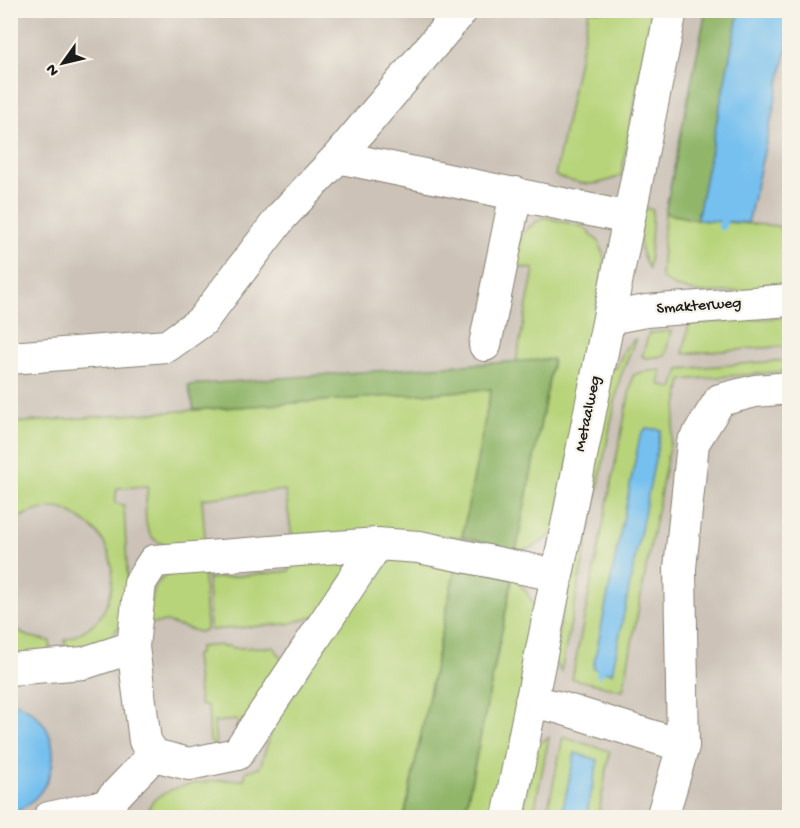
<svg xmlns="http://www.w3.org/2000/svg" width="800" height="828" viewBox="0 0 800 828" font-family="'Gochi Hand',sans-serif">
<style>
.industrial{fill:#ccc2b8}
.green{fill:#b7d47a;stroke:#6a784b;stroke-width:1.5}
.forest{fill:#91b66a;stroke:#566943;stroke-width:1.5}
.water{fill:#76c0ef;stroke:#496e86;stroke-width:1.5}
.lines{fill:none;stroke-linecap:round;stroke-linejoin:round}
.stream{stroke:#76c0ef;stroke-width:8}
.minor-casing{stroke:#878072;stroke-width:34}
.minor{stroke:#fff;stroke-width:32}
.labels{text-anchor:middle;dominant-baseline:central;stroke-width:4.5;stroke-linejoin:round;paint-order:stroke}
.street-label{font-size:16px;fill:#1c1c1c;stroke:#f7f3e8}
</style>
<rect width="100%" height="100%" fill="#f7f3e8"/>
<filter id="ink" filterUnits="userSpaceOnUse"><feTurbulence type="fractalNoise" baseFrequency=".0167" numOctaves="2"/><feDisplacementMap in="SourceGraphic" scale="12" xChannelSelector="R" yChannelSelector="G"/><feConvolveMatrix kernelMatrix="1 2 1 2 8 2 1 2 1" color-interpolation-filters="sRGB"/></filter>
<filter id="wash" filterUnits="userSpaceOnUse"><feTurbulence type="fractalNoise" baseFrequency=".008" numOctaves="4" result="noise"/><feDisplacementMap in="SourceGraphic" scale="24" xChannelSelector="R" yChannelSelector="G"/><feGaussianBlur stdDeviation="1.35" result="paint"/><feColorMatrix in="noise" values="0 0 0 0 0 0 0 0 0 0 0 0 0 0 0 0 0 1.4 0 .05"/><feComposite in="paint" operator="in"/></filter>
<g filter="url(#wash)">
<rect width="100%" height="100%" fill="#f2e3c8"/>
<path class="industrial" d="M 11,11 L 789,11 L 789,817 L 11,817 Z"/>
<path class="green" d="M 589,11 L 652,11 L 621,176 C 592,188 584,185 555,176 Z
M 642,207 L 653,210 L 649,269 C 636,247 640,232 642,207 Z
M 665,213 L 697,220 L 778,226 L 789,242 L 789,289 L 701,293 L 675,287 L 661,277 Z
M 544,217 L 584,227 L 599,242 L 605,260 L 556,533 L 531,548 L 516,551 L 553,360 L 516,362 L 534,269 L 512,266 C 520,239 518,232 544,217 Z
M 789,317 L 789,346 L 683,354 L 689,324 Z
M 671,331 L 665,356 L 646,358 L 642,356 L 649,333 Z
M 636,338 L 620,378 L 561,672 L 553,660 L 610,368 L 616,368 L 625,349 Z
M 789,360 L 789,371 L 682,380 L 623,690 L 572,679 L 633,375 L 641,372 L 662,370 L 659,384 L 673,389 L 679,369 Z
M 492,389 L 462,537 L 416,534 L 293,544 L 285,490 L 202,499 L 206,549 C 153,547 139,545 148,486 L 117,488 L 115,503 L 124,505 L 128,590 L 125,620 L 108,640 L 65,653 L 65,640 C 80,634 97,625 104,610 C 122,576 111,537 79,518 C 72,513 63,507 54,508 C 40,508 23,515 11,522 L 11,423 Z
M 345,558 L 348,573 L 324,614 L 288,624 L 210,630 L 208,579 L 289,571 L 294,561 Z
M 391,559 L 456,563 L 404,817 L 144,818 C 147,812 149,806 153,801 C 172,783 219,779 244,780 L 246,771 L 260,767 L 274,723 L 376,568 Z
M 205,563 L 207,576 L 204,576 L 206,630 L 199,632 L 166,622 L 149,624 C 149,608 150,587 165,576 C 172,570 195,566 205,563 Z
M 513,576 L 526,591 L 539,615 L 497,817 L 464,818 Z
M 10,626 L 27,636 L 50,641 L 51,657 L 11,659 Z
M 220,645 L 221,647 L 229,646 L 231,648 L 274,647 L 288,668 L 239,739 L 237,720 L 214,722 L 216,749 L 210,741 L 208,706 L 200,705 L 195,655 L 199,654 L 199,647 Z
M 549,737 L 533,817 L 520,818 L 536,745 Z
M 563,737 L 610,751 L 598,817 L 586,817 L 598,760 L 575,754 L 561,817 L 546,818 Z"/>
<path class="forest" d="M 706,10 L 739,11 L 697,220 L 665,213 Z
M 553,359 L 516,551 L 462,537 L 491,389 L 194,410 L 188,385 L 415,368 Z
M 456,563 L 513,576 L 464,817 L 404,818 Z"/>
<path class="water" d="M 739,11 L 789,11 L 789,39 L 748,223 L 697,220 Z
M 646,428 L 661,430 L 612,673 L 593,668 L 640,436 Z
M 11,701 C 69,719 65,792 11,814 Z
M 575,753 L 598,760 L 586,817 L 561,817 Z"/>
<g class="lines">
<path class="stream" d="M 722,226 L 725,212
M 600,673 L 602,659"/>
</g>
</g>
<g filter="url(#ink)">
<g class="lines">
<defs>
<path id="minor" d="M 338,157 L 629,218
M 609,318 L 646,311 L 790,300
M 485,345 L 516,193
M 10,358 L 167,346 L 202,321 L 282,216 L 338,157 L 462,10
M 377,544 L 237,754 L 189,764 L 154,755 L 145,741 L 133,647 L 140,583 L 154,561 L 377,544 L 419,547 L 556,575
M 10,669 L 84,663 L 133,647
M 531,701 L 561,708 L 683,746 L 662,818
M 683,746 L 680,568 L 693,443 L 720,400 L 755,391 L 790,388
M 49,818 L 105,806 L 154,755
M 508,818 L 671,10"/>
</defs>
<use href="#minor" class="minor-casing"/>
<use href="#minor" class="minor"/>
</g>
</g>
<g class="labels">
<g class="street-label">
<text transform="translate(699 307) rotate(-4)">Smakterweg</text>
<text transform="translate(589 414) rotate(-78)">Metaalweg</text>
</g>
</g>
<rect width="800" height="828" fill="none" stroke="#f7f3e8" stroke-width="36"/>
<g transform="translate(63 63) rotate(236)" stroke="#f7f3e8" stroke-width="4.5" paint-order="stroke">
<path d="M0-4.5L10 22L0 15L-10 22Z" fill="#1c1c1c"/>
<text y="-9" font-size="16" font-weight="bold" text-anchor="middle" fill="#1c1c1c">N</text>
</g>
</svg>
